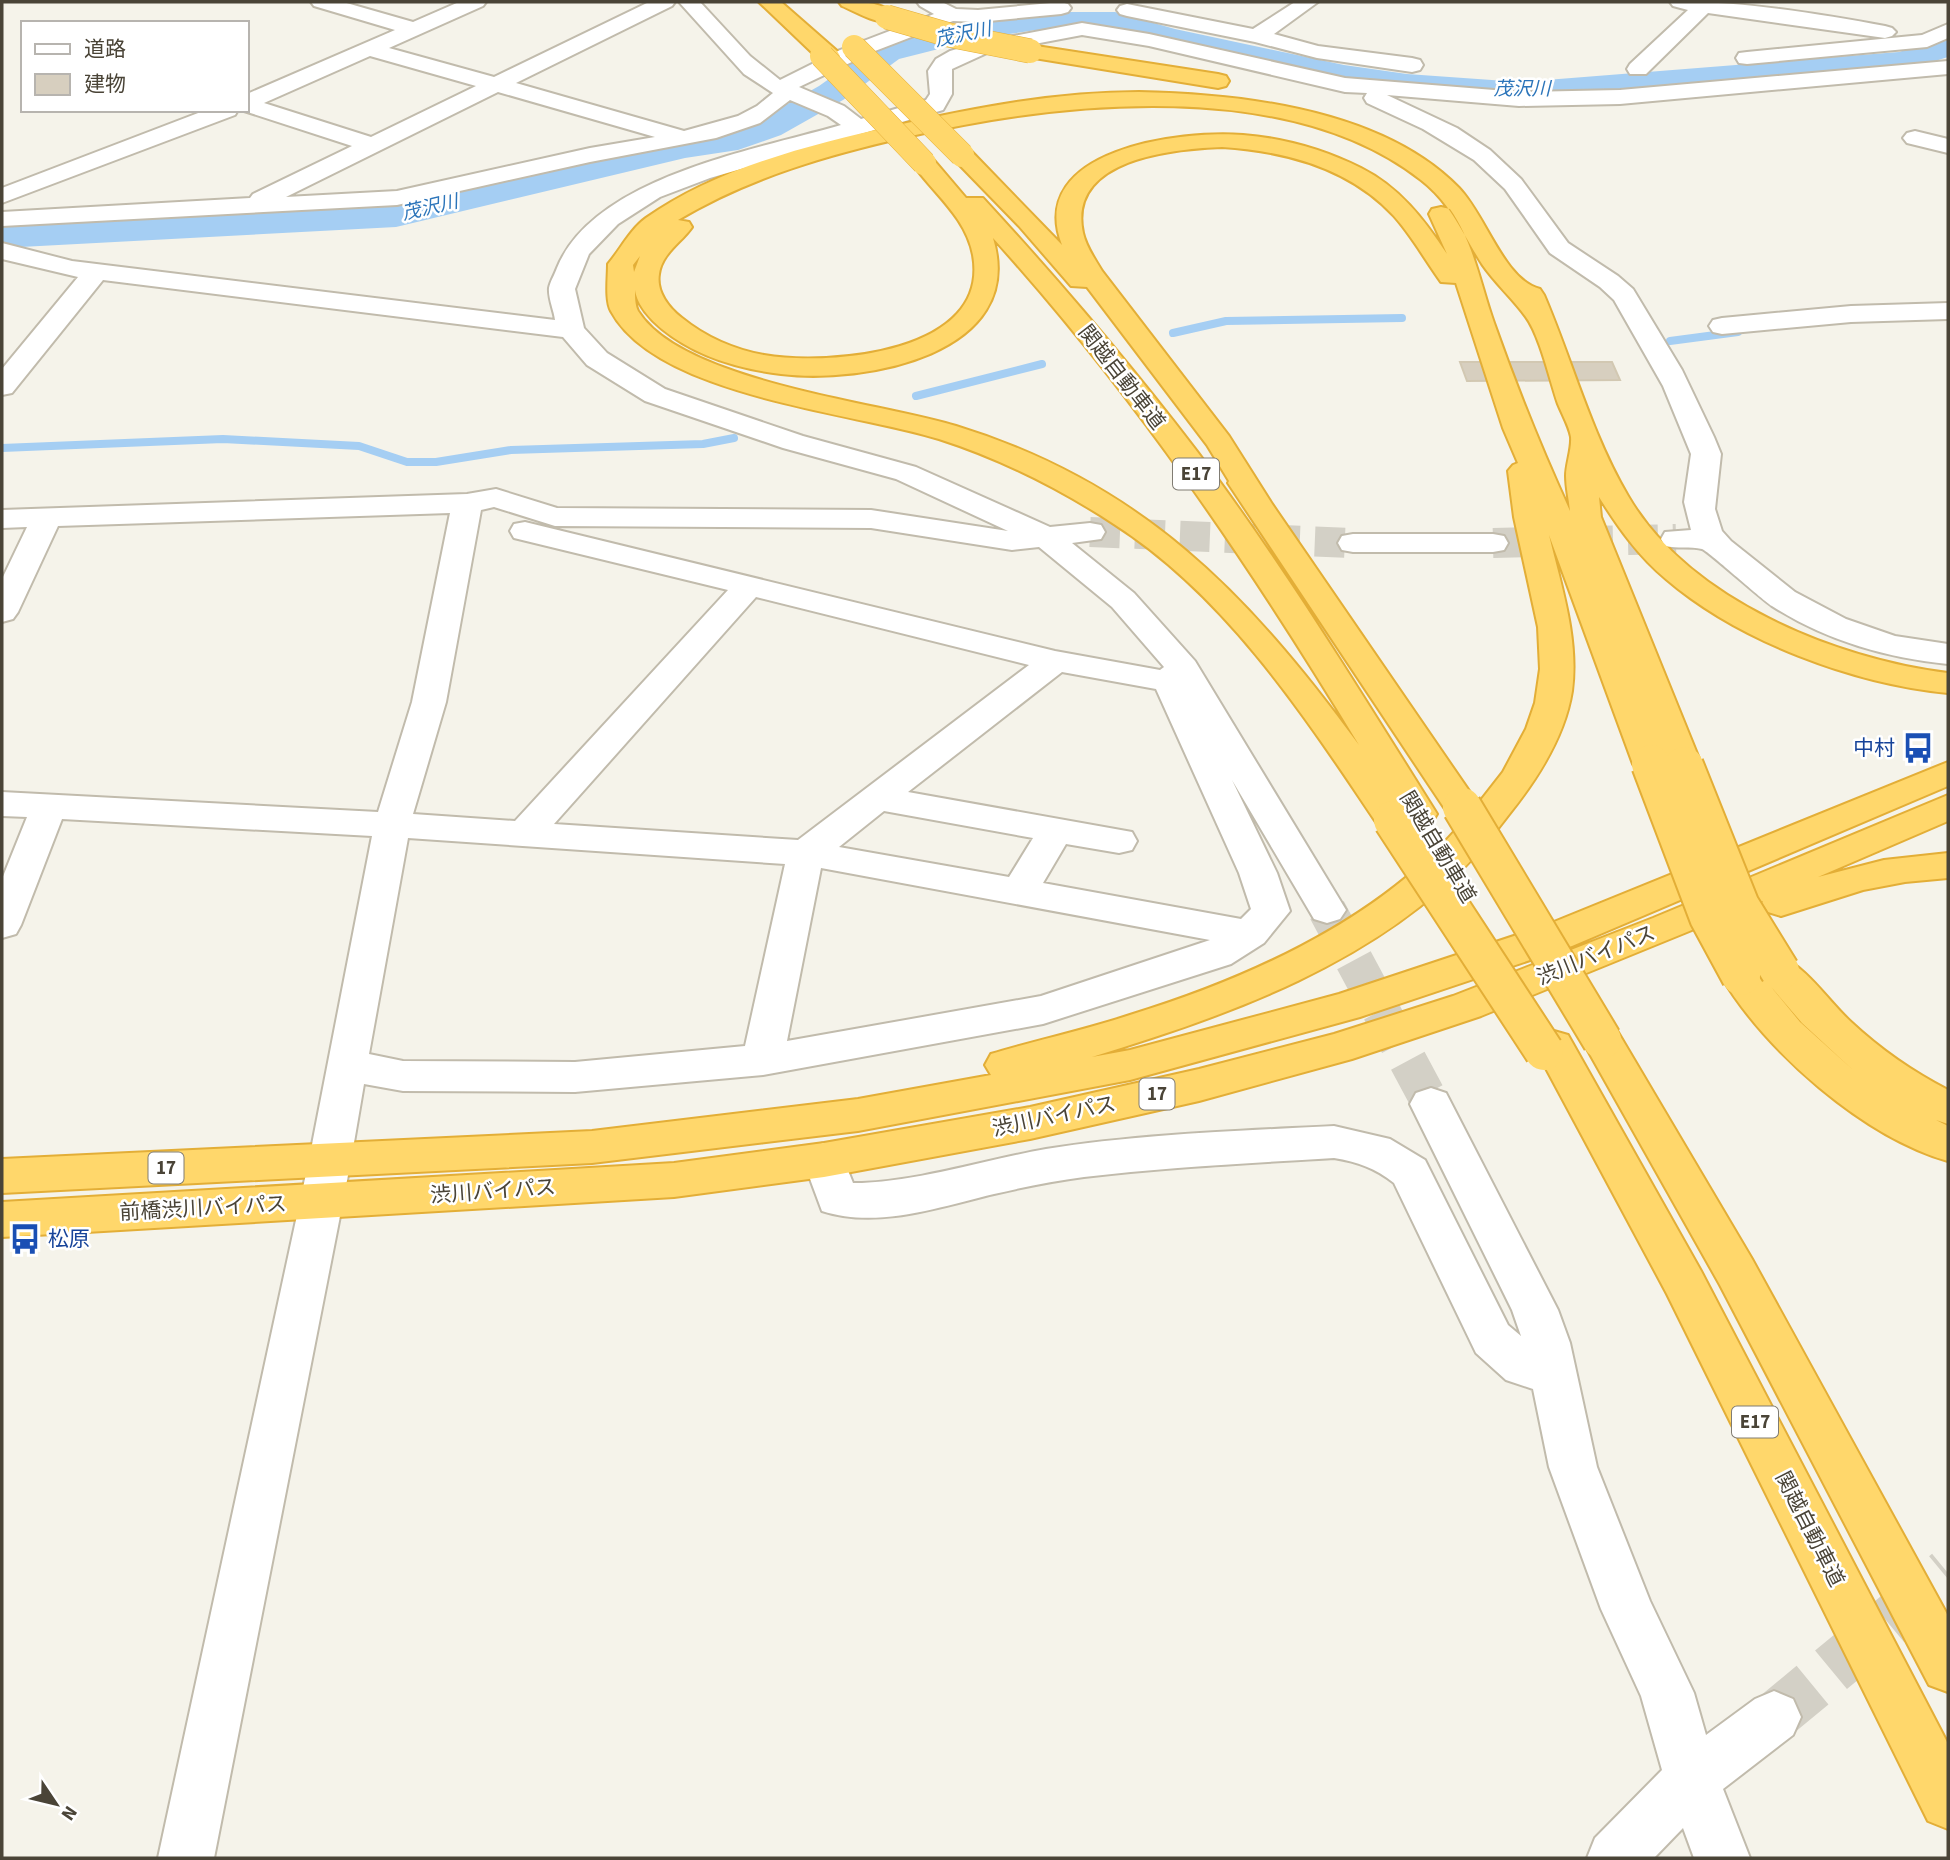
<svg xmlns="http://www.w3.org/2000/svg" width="1950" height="1860" viewBox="0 0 1950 1860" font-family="'Source Sans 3','Noto Sans JP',sans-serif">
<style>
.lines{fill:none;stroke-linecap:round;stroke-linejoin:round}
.stream{stroke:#a5cef3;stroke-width:8}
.river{fill:#a5cef3;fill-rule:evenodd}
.building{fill:#d7cfbf;stroke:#d2c8b2;stroke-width:2}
.minor-tunnel-far2{stroke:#d3d0c6;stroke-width:30;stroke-dasharray:30 15;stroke-linecap:butt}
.minor-tunnel-far1{stroke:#d3d0c6;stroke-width:38;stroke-dasharray:38 19;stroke-linecap:butt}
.minor-tunnel{stroke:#d3d0c6;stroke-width:50;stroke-dasharray:50 24;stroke-linecap:butt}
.minor-casing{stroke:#c1bbac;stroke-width:4}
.highway-casing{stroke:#e3ae37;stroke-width:4}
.minor{fill:#fff;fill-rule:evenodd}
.highway{fill:#ffd76b;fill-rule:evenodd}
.highway-bridge-far1-casing{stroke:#e3ae37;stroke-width:25;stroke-linecap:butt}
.highway-bridge-casing{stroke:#e3ae37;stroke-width:42;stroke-linecap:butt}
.highway-bridge-far1{stroke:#ffd76b;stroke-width:24}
.highway-bridge{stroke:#ffd76b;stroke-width:38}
.labels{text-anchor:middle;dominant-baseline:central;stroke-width:5;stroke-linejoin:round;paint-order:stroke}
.far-water-label{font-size:19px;font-style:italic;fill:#2c75ba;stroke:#fff}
.shield{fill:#fff;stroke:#807c73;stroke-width:2}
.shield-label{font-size:19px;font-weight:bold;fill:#4a4437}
.street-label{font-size:21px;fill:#4a4437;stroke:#fff}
.transit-label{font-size:21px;fill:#164399;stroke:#fff;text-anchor:end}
</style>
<rect width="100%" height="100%" fill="#f5f3ea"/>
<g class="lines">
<path class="stream" d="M 1173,333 L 1226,321 L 1402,318
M 1670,341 L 1738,332
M 916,396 L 1042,364
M 2,448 L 223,439 L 359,446 L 407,462 L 436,462 L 511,450 L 703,444 L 734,438"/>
<path class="river" d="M 1036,12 L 1115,12 L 1175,29 L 1344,65 L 1407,74 L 1520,82 L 1899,52 L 1948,36 L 1948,57 L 1903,71 L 1520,102 L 1407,94 L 1344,85 L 1169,47 L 1113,30 L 1036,30 L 982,38 L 899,59 L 843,100 L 781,135 L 738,150 L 685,158 L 396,227 L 2,248 L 2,226 L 396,205 L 685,138 L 721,133 L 757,121 L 819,86 L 877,45 L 982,20 Z"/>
</g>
<path class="building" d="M 1460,362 L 1612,362 L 1620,380 L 1467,381 Z"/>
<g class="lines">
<path class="minor-tunnel-far2" d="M 1090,532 L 1353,543
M 1493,543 L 1676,539"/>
<path class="minor-tunnel-far1" d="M 1327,910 L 1431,1104"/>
<path class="minor-tunnel" d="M 1774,1717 L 1948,1573"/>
<defs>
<path id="minor" d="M 311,2 L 343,2 L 413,22 L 459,2 L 486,2 L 483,6 L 389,48 L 494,77 L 649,2 L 675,2 L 672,6 L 516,83 L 684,131 L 738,116 L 757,106 L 773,93 L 744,74 L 679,2 L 700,2 L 750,56 L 780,80 L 840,50 L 934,14 L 920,6 L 917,2 L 942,2 L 956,9 L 978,10 L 1061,2 L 1068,4 L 1071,8 L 1068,12 L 1061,14 L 978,22 L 953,21 L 875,51 L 799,87 L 844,106 L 861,119 L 926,100 L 930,94 L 928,71 L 936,59 L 950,51 L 981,42 L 1082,23 L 1149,34 L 1345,78 L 1519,92 L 1620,90 L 1948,61 L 1948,74 L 1620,104 L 1519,106 L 1387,95 L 1457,128 L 1490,150 L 1521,179 L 1568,243 L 1618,276 L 1633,289 L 1682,370 L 1714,437 L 1721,454 L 1715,509 L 1722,531 L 1731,541 L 1795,592 L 1846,619 L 1895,636 L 1948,644 L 1948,664 C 1886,658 1825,640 1772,606 C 1760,598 1707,550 1702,549 C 1690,546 1677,549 1665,546 L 1661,539 L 1665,532 L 1691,530 L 1684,502 L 1691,454 L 1663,386 L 1614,300 L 1600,287 L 1550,253 L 1505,189 L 1474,160 L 1423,129 L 1367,103 L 1364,98 L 1367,93 L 1345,92 L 1149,46 L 1082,35 L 987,53 L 952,69 L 952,94 L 943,110 L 710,178 L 660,197 L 618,224 L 589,254 L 575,289 L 584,328 L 607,353 L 665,389 L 803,436 L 916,467 L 1050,527 L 1090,523 L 1101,525 L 1105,532 L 1101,539 L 1072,543 L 1134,593 L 1195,661 L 1346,910 L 1340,919 L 1327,923 L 1314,919 L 1232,780 L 1277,873 L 1290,911 L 1264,943 L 1231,964 L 1043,1024 L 763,1075 L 575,1092 L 403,1091 L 364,1084 L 351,1160 L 214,1858 L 158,1858 L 309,1160 L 372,836 L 62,819 L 21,925 L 16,934 L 2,938 L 2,879 L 27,817 L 2,816 L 2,792 L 378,812 L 412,702 L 450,513 L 58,526 L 18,612 L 13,619 L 2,622 L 2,579 L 27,527 L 2,528 L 2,510 L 467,494 L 496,489 L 557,508 L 871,510 L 1008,531 L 896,479 L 783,448 L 645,401 L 587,365 L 563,337 L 103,280 L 12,393 L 2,395 L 2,369 L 78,277 L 2,259 L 2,243 L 72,261 L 555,320 C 554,311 548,298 549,288 C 550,282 555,274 557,268 C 594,177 755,150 841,125 L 828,116 L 790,100 L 760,123 L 716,138 L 590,162 L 397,205 L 2,226 L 2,212 L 250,198 L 253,194 L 352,146 L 241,110 L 247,110 L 247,94 L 395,30 L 314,6 ZM 370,56 L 476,86 L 371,137 L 264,103 ZM 498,92 L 655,137 L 590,148 L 397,191 L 286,197 ZM 494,507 L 555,526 L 871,528 L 1012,550 L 1039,547 L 1112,607 L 1164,667 L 1160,670 L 1055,651 L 525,522 L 514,524 L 510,531 L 514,538 L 728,590 L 515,821 L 413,814 L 446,702 L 481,510 ZM 756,597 L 1029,665 L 798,840 L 554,824 ZM 1062,672 L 1156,689 L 1239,873 L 1251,909 L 1241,919 L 1043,883 L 1066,844 L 1119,853 L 1132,850 L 1137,841 L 1132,832 L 908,792 ZM 884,811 L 1033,838 L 1009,877 L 839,847 ZM 408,838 L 785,864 L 745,1046 L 575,1062 L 403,1061 L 369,1054 ZM 821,868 L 1210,940 L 1041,996 L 787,1041 Z
M 1295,2 L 1318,2 L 1274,34 L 1318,46 L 1412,58 L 1420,60 L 1423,65 L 1420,70 L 1412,72 L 1317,58 L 1255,42 L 1127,16 L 1120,14 L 1117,10 L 1120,6 L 1127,4 L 1253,29 Z
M 1670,2 C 1735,0 1819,14 1885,26 L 1892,28 L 1896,32 L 1892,36 L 1885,38 L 1708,13 L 1646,74 L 1630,74 L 1627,69 L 1630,64 L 1688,10 L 1673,6 Z
M 1948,24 L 1948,38 L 1927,47 L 1747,64 L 1739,63 L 1736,58 L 1739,53 L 1747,52 L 1922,35 Z
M 206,110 L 238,110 L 235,115 L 2,203 L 2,188 Z
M 1915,131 L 1948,139 L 1948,153 L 1907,143 L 1903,138 L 1907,133 Z
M 1948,303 L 1948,319 L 1851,322 L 1722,334 L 1713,332 L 1709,326 L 1713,320 L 1722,318 L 1851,306 Z
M 1353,534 L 1493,534 L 1504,536 L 1508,543 L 1504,550 L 1493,552 L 1353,552 L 1342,550 L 1338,543 L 1342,536 Z
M 1431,1088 L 1446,1093 L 1558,1310 L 1570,1343 L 1597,1467 L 1650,1601 L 1694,1693 L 1706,1735 L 1755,1699 L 1774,1691 L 1793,1699 L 1801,1717 L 1793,1735 L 1723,1789 L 1750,1858 L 1694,1858 L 1683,1828 L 1654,1858 L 1587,1858 L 1595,1838 L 1662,1770 L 1641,1696 L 1601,1609 L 1549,1467 L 1533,1389 L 1506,1380 L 1476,1353 L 1394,1183 C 1375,1168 1358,1162 1334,1158 C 1251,1163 1167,1167 1084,1177 C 1054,1181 1024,1187 994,1194 C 940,1207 877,1229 822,1211 L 803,1160 L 809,1148 L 824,1143 L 839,1148 L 853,1183 L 862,1183 C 925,1180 984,1160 1046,1149 C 1141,1134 1238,1131 1334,1126 L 1390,1139 L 1425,1160 L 1508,1325 L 1521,1336 L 1512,1310 L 1410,1104 L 1416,1093 Z"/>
<path id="highway" d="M 759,2 L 781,2 L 837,51 L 840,56 L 837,61 L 821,61 Z
M 839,2 C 857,1 885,1 897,17 L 894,21 C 878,26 857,12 842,6 Z
M 1030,45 L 1218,74 L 1226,76 L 1229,81 L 1226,86 L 1218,88 L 1022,56 L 1019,51 L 1022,46 Z
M 1139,92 C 1243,94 1383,110 1459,188 C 1486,216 1504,280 1540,289 L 1544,295 C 1572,360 1591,433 1628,496 C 1688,599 1834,659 1948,673 L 1948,693 C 1854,684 1738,641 1666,579 C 1638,556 1618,527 1599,497 L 1601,517 L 1702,766 L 1696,774 L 1684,777 L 1672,774 L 1667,767 L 1663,772 L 1651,775 L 1639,772 L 1633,764 L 1549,535 C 1561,586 1579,638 1572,691 C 1565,736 1538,778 1510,813 C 1499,827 1489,841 1477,854 C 1377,963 1229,1015 1092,1057 L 1130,1050 L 1339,994 L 1544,926 L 1948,762 L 1948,786 L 1572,946 L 1360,1017 L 1130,1080 L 858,1131 L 592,1163 L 2,1193 L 2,1159 L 592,1131 L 858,1099 L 991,1075 L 985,1065 L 991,1054 C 1037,1040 1085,1030 1130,1015 C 1253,977 1384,918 1467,817 L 1449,815 L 1228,483 L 1229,481 L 1207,445 L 1087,287 L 1071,286 L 1019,226 L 950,155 L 954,150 L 970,150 L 1062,245 C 1025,149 1182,130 1243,135 C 1283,138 1325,150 1361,168 C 1399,187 1424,219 1447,254 L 1429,214 L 1432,209 L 1441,207 L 1450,209 C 1474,243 1480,284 1494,323 C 1517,388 1541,448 1570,511 C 1569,500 1566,488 1566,476 C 1566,464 1572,449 1571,437 C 1569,426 1562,414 1558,404 C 1550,381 1540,336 1526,317 C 1513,299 1495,283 1482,264 C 1462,233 1451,203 1421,180 C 1290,77 1063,101 911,136 C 830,154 750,177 678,220 L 689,222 L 692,227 C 681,243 662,253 659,274 C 656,292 669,308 682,318 C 705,337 735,350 764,355 C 828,366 991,354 973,255 C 966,217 933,193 912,163 L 916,158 L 932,158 L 966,198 L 983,198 C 1065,287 1144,380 1217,478 C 1296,586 1366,701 1437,814 L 1432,822 L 1419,826 L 1409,823 L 1406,828 L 1393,832 L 1380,828 C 1306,718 1228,597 1114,524 C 1059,488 1001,459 939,439 C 853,412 656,396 611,311 C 605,300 608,278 608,264 L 612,259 C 622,246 632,228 646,218 C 717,168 809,145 893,126 C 974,108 1055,92 1139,92 ZM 1222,147 C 1285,151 1350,168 1394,216 C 1412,236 1425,260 1441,282 L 1456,283 L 1503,428 L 1518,463 L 1513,465 L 1508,471 L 1514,517 L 1538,627 L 1540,669 L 1535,703 L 1526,729 L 1503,772 L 1478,804 L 1272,504 L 1229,436 L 1102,271 C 1095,259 1086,247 1083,233 C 1067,159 1172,149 1222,147 ZM 993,238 C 1135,395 1250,565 1359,745 C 1248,594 1142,483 956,426 C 878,402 682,382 638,311 C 635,305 635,297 635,290 C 637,305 651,320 662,329 C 695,356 739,369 781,374 C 863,384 1028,355 993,238 ZM 640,256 L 634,272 L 633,265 Z
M 1948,795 L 1948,821 L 1818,877 L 1884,860 L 1948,853 L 1948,878 L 1905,882 L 1863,890 L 1781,916 L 1768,912 L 1762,903 L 1763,901 L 1481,1016 L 1352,1059 L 1199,1101 L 1030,1139 L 824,1177 L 674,1197 L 2,1237 L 2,1202 L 674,1163 L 824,1143 L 1030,1107 L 1199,1069 L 1334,1034 L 1453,996 L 1653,918 Z
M 1780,957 C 1805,965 1830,1003 1851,1022 C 1880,1049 1913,1072 1948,1090 L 1948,1124 L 1936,1120 L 1948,1126 L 1948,1161 C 1864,1137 1765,1051 1721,976 L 1727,966 C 1746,960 1754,965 1766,980 L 1760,971 L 1766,961 ZM 1767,982 L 1802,1023 L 1853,1070 L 1800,1022 Z
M 1602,1025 L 1616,1029 L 1752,1259 L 1948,1616 L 1948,1692 L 1929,1685 L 1720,1285 L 1582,1040 L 1588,1029 Z
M 1554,1031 L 1568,1035 L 1701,1271 L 1948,1744 L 1948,1829 L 1928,1821 L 1667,1294 L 1534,1046 L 1540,1035 Z"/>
</defs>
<use href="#minor" class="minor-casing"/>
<use href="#highway" class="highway-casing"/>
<use href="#minor" class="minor"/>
<use href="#highway" class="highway"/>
<defs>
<path id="highway-bridge-far1" d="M 887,17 L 949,35 L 1030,51
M 854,47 L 962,155
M 822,56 L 924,163"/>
<path id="highway-bridge" d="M 1651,764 L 1709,917 L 1741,976
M 1684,766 L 1740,906 L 1780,971
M 1462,807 L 1602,1040
M 1393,820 L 1544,1051"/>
</defs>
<use href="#highway-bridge-far1" class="highway-bridge-far1-casing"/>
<use href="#highway-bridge" class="highway-bridge-casing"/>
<use href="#highway-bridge-far1" class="highway-bridge-far1"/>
<use href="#highway-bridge" class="highway-bridge"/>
</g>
<defs>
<symbol id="bus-bare" viewBox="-9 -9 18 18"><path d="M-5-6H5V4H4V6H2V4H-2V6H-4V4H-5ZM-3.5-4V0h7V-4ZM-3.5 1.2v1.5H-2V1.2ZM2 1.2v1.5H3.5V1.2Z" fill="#1a4fb4" stroke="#fff" stroke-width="2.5" paint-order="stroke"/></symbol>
</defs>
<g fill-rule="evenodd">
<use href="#bus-bare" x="1896" y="726" width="44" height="44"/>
<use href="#bus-bare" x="3" y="1217" width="44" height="44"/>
</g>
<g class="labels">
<g class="far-water-label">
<text transform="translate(963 35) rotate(-12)">茂沢川</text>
<text x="1522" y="89">茂沢川</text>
<text transform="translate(430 208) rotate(-13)">茂沢川</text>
</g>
<g class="shield">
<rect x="1173" y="458.5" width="46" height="31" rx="5"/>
<rect x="1139.5" y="1078.5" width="35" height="31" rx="5"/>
<rect x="148.5" y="1152.5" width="35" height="31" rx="5"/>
<rect x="1732" y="1406.5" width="46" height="31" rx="5"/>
</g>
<g class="shield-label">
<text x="1196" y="474">E17</text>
<text x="1157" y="1094">17</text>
<text x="166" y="1168">17</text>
<text x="1755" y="1422">E17</text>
</g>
<g class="street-label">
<text transform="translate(1122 377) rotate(52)">関越自動車道</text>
<text transform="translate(1438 847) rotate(59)">関越自動車道</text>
<text transform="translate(1596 955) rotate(-22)">渋川バイパス</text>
<text transform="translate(1054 1116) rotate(-12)">渋川バイパス</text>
<text transform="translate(493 1191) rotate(-4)">渋川バイパス</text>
<text transform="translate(203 1208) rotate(-3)">前橋渋川バイパス</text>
<text transform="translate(1810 1529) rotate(63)">関越自動車道</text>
</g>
<g class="transit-label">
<text x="1895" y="748">中村</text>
<text x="48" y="1239" text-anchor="start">松原</text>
</g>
</g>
<rect width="1950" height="1860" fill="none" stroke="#4a4437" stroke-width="7"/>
<rect x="21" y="21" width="228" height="91" fill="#ffffff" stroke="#b7b4af" stroke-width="2"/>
<rect x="35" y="44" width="35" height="10" fill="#ffffff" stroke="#b7b4af" stroke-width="2"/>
<text x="84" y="56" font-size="21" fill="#4a4437">道路</text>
<rect x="35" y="74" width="35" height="21" fill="#d7cfbf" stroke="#b7b4af" stroke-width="2"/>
<text x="84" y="91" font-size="21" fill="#4a4437">建物</text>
<g transform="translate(56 1804) rotate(125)" stroke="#ffffff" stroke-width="5" paint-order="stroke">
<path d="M0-5L12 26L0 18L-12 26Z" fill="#4a4437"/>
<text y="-10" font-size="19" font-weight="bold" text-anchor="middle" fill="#4a4437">N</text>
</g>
</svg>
